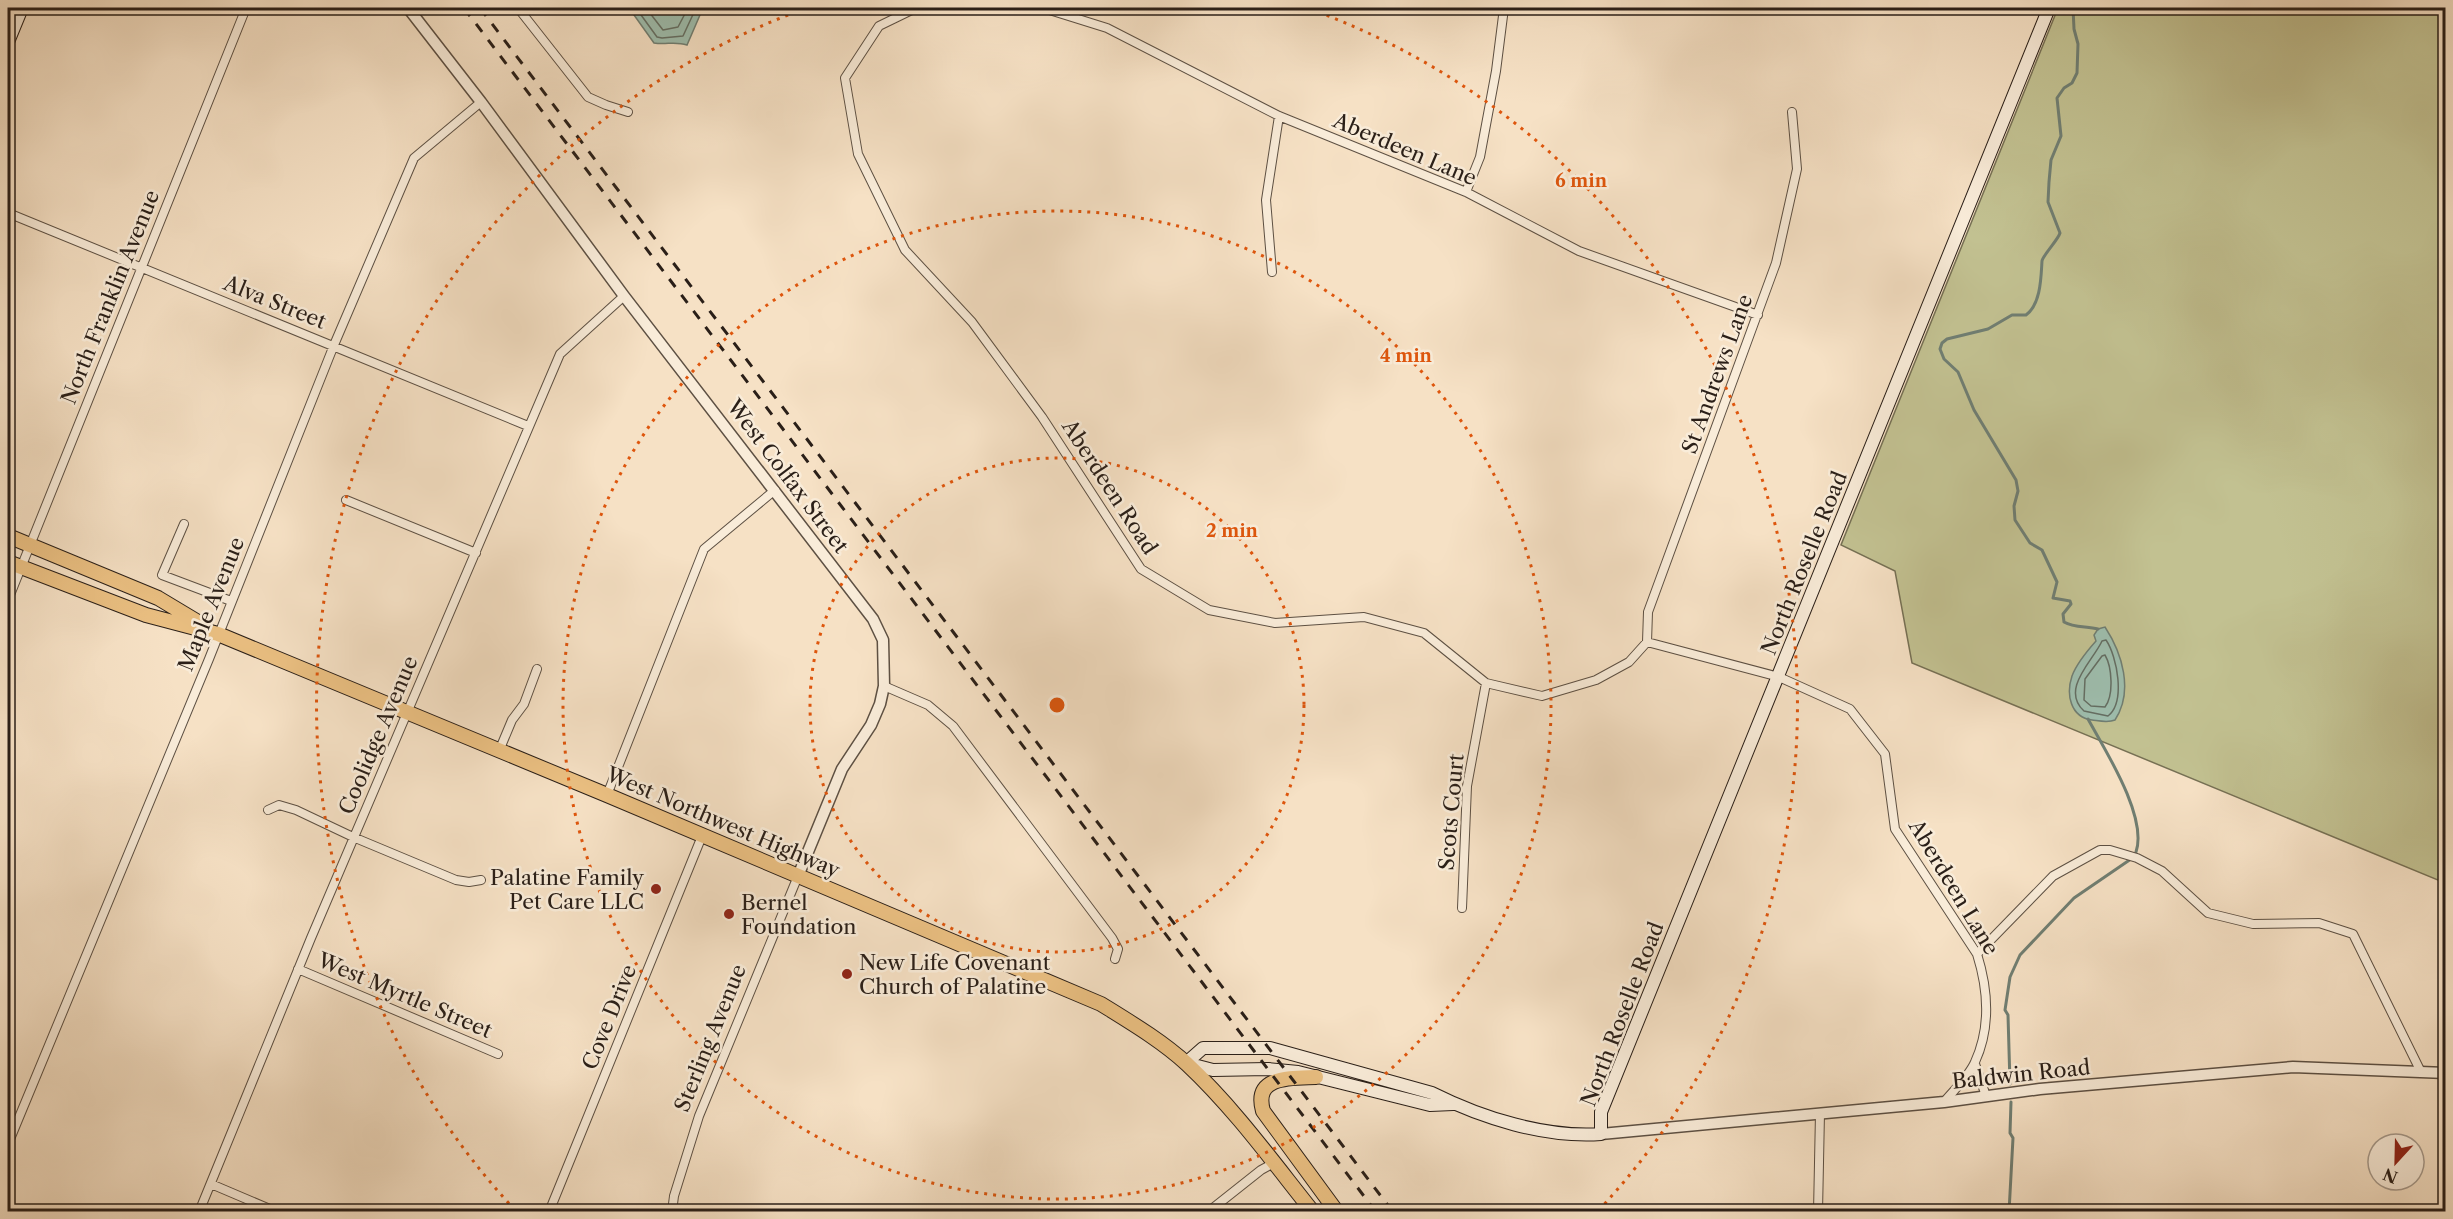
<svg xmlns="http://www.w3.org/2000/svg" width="2453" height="1219" viewBox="0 0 2453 1219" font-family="'Libre Caslon Text',serif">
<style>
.green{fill:#c2c191;stroke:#767054;stroke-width:1.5}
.water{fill:#9ebeae;stroke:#707e72;stroke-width:1.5}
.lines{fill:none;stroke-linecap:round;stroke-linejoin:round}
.shore{stroke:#646e63;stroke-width:1.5}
.stream{stroke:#707e72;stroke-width:3}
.minor-casing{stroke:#5d5043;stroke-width:10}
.tertiary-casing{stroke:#5d5043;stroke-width:13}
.secondary-casing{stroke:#2a1f18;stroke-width:14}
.primary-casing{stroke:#2a1f18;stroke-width:16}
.minor{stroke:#f9ecd9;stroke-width:8}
.tertiary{stroke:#f9ecd9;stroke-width:10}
.secondary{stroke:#f9ecd9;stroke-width:12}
.primary{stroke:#ebc082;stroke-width:14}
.rail{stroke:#2a1f18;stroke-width:3;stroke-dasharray:10 10;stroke-linecap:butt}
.ring{fill:none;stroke:#de560d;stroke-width:3;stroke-dasharray:3 6}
.poi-dot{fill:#8f2418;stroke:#f9ecd9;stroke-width:2}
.labels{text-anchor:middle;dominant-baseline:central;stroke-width:5;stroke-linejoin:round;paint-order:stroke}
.street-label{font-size:21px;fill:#2a1f18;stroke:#f9ecd9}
.poi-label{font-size:21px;fill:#2a1f18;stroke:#f9ecd9;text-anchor:start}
.centre{fill:#de560d;stroke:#f9ecd9;stroke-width:3}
.ring-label{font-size:18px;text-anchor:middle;font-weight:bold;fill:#de560d;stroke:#f9ecd9;stroke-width:5;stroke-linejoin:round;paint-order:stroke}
</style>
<rect width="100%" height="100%" fill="#f6e1c5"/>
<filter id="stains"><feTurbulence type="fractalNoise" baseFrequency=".00333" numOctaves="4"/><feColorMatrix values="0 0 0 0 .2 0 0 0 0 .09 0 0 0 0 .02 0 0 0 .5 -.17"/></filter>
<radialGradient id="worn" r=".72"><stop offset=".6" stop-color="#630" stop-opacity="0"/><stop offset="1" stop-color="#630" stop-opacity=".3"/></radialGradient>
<path class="green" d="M 2058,8 L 2445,8 L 2445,883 L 1912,663 L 1895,571 L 1841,545 Z"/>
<path class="water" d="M 629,8 L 703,8 L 687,45 C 675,41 666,45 654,43 Z
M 2105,627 C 2122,653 2134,691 2115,720 C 2108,723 2100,721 2092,720 C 2070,717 2066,694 2072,676 C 2076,665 2088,650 2096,641 L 2094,635 L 2098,629 Z"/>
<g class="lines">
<path class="shore" d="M 636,8 L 657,37 L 662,38 L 683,36 L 696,8
M 646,8 L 663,30 L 678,27 L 688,8
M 2106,640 C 2117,656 2126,702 2108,716 L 2084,711 C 2060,689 2093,661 2102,641 Z
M 2105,655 C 2112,667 2114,695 2105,707 L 2091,706 L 2084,700 L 2085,679 L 2102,656 Z"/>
<path class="stream" d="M 2073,8 L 2074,29 L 2078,44 L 2077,73 L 2072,83 L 2064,88 L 2057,98 L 2061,136 L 2051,160 L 2049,182 L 2048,202 L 2060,233 C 2058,240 2043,255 2042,261 C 2041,277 2041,304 2026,315 L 2012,315 L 1988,329 L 1947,339 L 1942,343 L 1940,349 L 1944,359 L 1958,372 L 1974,410 L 2016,480 L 2018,491 L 2014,506 L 2015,520 L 2030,543 L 2042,550 L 2057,582 L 2053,598 L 2070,601 L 2071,604 L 2063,614 L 2064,622 C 2074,628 2087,626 2098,629
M 2088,719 C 2105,750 2148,817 2136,852
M 2010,1084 L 2008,1015 L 2005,1010 L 2010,977 L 2020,955 L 2074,898 L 2131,859
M 2009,1212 L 2013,1138 L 2010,1133 L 2011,1102"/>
<defs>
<path id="minor" d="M 518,8 L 588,97 L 606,105 L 628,112
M 916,8 L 879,26 L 845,78 L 858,154 L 905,250 L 972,322 L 1042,417 L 1141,569 L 1209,610 L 1275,623 L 1364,617 L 1424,633 L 1486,683 L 1542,696 L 1596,680 L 1629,662 L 1647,642 L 1779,677 L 1850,709 L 1885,754 L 1895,829 L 1977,954 C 1988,989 1991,1027 1975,1062 C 1969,1076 1954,1090 1944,1102
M 1043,8 L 1107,28 L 1279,116 L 1466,192 L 1579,251 L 1758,315
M 1466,192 L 1480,157 L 1496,71 L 1504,8
M 8,213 L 528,426
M 1272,272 L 1266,200 L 1279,116
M 346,500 L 476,553
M 184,524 L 162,575 L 231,601
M 8,600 L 246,8
M 1647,642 L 1648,612 L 1776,263 L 1797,169 L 1792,112
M 884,686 L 928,705 L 953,726 L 1112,938 L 1118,949 L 1115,959
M 499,751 L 512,720 L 524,704 L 537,669
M 607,795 L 704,549 L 775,490
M 268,810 L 279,805 L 296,810 L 353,837 L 456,880 L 469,882 L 481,880
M 1462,908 L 1467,786 L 1486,683
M 1977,954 L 2053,876 L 2100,850 L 2110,850 L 2137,858 L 2162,871 L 2208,913 L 2253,924 L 2319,923 L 2353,934 L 2421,1072
M 298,969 L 498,1054
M 1975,1064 L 1986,1096
M 8,1144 L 209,659 L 334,345 L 414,158 L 481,102
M 211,1184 L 277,1212
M 199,1212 L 311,938 L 560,354 L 624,296
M 549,1212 L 702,836
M 672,1212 L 674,1196 L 699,1116 L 798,876
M 1208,1212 L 1261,1170 L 1274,1163
M 1818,1212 L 1820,1113"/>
<path id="tertiary" d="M 408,8 L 481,102 L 624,296 L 873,619 L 883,640 L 884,686 L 880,704 L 871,725 L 842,769 L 798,876
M 1601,1134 L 1944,1102 L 2040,1089 L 2293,1067 L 2446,1073"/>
<path id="secondary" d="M 8,42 L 22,8
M 1186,1063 L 1203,1048 L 1270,1048 L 1432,1093 C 1482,1118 1545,1138 1601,1134 L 1601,1112 L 2049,8
M 1186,1063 L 1213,1070 L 1268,1069 L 1298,1072 L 1430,1105 L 1453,1104"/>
<path id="primary" d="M 8,536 L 158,598 L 203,625
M 8,562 L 146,615 L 218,634 L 607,795 L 1101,1004 C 1130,1022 1162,1041 1187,1064 C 1234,1108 1273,1162 1313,1212
M 1316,1077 C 1292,1078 1253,1075 1263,1111 L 1337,1212"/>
</defs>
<use href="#minor" class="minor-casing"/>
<use href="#tertiary" class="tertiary-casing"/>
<use href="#secondary" class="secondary-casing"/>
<use href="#primary" class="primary-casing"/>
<use href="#minor" class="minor"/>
<use href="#tertiary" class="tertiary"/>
<use href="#secondary" class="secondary"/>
<use href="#primary" class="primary"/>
<path class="rail" d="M 464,8 L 1376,1212
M 480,8 L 1393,1212"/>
</g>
<g class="ring">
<circle cx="1057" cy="705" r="247"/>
<circle cx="1057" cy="705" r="494"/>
<path d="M515 1210A741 741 0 0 1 804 9M1310 9A741 741 0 0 1 1599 1210"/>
</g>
<g class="poi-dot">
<circle cx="656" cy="889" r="6"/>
<circle cx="729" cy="914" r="6"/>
<circle cx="847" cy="974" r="6"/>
</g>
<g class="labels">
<g class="street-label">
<text transform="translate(1405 149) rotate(23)">Aberdeen Lane</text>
<text transform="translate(110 297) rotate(-68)">North Franklin Avenue</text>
<text transform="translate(275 302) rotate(22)">Alva Street</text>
<text transform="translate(1717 374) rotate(-70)">St Andrews Lane</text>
<text transform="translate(788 476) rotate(53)">West Colfax Street</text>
<text transform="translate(1110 487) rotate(57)">Aberdeen Road</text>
<text transform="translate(1804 563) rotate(-68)">North Roselle Road</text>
<text transform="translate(211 604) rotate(-68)">Maple Avenue</text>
<text transform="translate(378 735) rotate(-67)">Coolidge Avenue</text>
<text transform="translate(1451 812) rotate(-85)">Scots Court</text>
<text transform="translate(723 822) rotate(23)">West Northwest Highway</text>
<text transform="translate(1954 887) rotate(59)">Aberdeen Lane</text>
<text transform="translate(405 995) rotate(23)">West Myrtle Street</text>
<text transform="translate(1622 1014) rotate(-69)">North Roselle Road</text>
<text transform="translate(609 1017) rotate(-68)">Cove Drive</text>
<text transform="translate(710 1038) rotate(-68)">Sterling Avenue</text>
<text transform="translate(2021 1074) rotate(-6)">Baldwin Road</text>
</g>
<g class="poi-label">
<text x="644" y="877" text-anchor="end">Palatine Family<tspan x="644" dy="24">Pet Care LLC</tspan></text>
<text x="741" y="902">Bernel<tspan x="741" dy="24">Foundation</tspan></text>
<text x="859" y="962">New Life Covenant<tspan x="859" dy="24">Church of Palatine</tspan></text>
</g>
</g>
<circle cx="1057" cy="705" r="9" class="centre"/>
<g class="ring-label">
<text x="1581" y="187">6 min</text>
<text x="1406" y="362">4 min</text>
<text x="1232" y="537">2 min</text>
</g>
<rect width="2453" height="1219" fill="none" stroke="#f6e1c5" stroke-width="30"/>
<rect x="9" y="9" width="2435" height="1201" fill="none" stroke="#2a1f18" stroke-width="3"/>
<rect x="15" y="15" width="2423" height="1189" fill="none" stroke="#2a1f18" stroke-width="1.5"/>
<g transform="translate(2396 1162) rotate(202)"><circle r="28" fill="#f9ecd9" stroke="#a69a8c" stroke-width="1.5"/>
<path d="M0-4.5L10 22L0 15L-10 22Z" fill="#8f2418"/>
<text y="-9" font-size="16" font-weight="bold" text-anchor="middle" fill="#2a1f18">N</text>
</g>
<rect width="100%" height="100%" filter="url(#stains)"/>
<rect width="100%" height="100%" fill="url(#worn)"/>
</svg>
